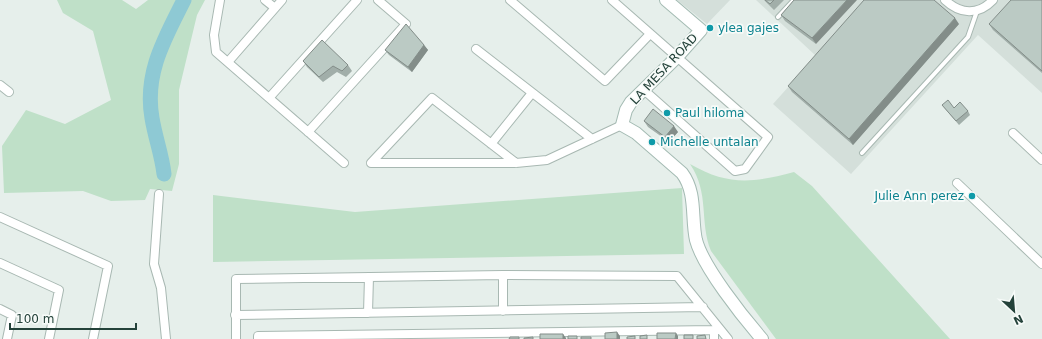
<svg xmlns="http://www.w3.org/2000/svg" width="1042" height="339" viewBox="0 0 1042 339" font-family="'DejaVu Sans',sans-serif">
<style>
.built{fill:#d4dfda}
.green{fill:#bfe0c8}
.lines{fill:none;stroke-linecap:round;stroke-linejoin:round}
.river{stroke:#8ec9d4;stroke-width:15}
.lane-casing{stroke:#a8b8b2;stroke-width:6}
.street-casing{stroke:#a8b8b2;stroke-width:10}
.secondary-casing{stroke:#a4bbb3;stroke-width:14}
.lane{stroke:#fff;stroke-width:4}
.street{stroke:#fff;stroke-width:8}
.secondary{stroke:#fff;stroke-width:12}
.wall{fill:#a1aea9}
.shaded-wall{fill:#838d89}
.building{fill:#bbcac4;stroke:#838d89}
.culture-dot{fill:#0f9aa8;stroke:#f7fbf9;stroke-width:1.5}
.labels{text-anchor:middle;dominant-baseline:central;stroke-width:3.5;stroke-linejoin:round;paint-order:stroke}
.culture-label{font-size:12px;fill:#0d838f;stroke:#f7fbf9;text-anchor:start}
.street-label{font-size:12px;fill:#24423a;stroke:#f7fbf9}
</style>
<rect width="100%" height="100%" fill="#e6efeb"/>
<path class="built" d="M 677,0 L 730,0 L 707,24 Z
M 756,0 L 1042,0 L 1042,93 L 978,35 L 851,174 L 773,104 L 816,56 Z"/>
<path class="green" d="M 57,0 L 122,0 L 136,9 L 148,0 L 205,0 L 197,15 L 179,90 L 179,164 L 172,191 L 150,189 L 145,200 L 111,201 L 83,191 L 4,193 L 2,146 L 26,110 L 65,124 L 111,100 L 93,31 L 63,13 Z
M 690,164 C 728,186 753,183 794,172 L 812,186 L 950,339 L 776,339 L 711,251 C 699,221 710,194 690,164 Z
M 682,188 L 684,254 L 213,262 L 213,195 L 355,212 Z"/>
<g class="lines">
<path class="river" d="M 164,174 C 162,155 155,137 152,118 C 144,73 165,38 184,0"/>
<defs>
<path id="lane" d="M 778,17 L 794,0
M 862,153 L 968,37 L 977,11"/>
<path id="street" d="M 220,0 L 214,35 L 216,52 L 344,163
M 265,0 L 275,8
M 510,0 L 605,81 L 650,34
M 612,0 L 768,137 L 745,169 L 735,171 L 644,90
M 945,0 C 960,14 978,16 993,0
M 476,49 L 592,139
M 228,62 L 282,0
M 0,85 L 9,92
M 269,98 L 357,0
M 308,132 L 406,24 L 378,0
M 1013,133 L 1042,160
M 491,144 L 532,93
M 516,163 L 432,98 L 371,163 L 516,163 L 547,160 L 622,125
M 957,183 L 1042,264
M 159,194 L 154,264 L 161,288 L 166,339
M 0,217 L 108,266 L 93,339
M 0,263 L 59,290 L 49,339
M 0,309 L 12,315 L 7,339
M 503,311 L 503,275
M 368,313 L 369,277
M 235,315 L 703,307
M 236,339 L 236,279 L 503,275 L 677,276 L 728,339
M 258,339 L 258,336 L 714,330 L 714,339"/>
<path id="secondary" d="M 666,0 L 701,30 L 677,57 L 631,102 L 626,110 L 622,125 L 636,133 L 682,173 C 697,193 691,218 696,240 C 703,267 743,317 762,339"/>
</defs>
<use href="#lane" class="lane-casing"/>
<use href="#street" class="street-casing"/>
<use href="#secondary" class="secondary-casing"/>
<use href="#lane" class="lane"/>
<use href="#street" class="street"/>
<use href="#secondary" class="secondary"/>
</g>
<path class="wall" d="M 764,0 L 784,0 L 774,10 Z
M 794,0 L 816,44 L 785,21 L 781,15 Z
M 1042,0 L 1042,73 L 993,30 L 989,24 Z
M 959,24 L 853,145 L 792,92 L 788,86 Z
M 424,45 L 428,50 L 412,72 L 389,55 L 385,50 Z
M 303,61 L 348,65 L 352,71 L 346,77 L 337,72 L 323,82 L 307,67 Z
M 942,105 L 968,111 L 970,115 L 959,125 Z
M 644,121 L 678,132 L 669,142 L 648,127 Z"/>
<path class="shaded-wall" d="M 847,0 L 857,0 L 816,44 L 812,38 Z
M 955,18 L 959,24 L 853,145 L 849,139 Z
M 424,45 L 428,50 L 412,72 L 408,67 Z
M 674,126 L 678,132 L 669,142 L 665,137 Z
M 617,332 L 620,336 L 620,339 L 617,339 Z
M 676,333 L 678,336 L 678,339 L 675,339 Z
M 563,334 L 566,338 L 566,339 L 563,339 Z"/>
<path class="building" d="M 765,0 L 774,0 L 770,4 Z
M 794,0 L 847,0 L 812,38 L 781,15 Z
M 864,0 L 934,0 L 955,18 L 849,139 L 788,86 Z
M 1011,0 L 1042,0 L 1042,71 L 989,24 Z
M 406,24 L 424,45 L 408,67 L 385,50 Z
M 322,40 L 348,65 L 342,71 L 333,66 L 319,77 L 303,61 Z
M 948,100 L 954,108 L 960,102 L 968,111 L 956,121 L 942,105 Z
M 653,109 L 674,126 L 665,137 L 644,121 Z
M 617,332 L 617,339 L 605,339 L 605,333 Z
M 657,333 L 676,333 L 675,339 L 657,339 Z
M 540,334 L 563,334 L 563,339 L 540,339 Z
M 647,335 L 647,339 L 640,339 L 640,336 Z
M 684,335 L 693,335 L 693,339 L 684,339 Z
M 705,335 L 706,339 L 697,339 L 697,336 Z
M 568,336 L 577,336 L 577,339 L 568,339 Z
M 635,336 L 635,339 L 627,339 L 627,337 Z
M 510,337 L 519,337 L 519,339 L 509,339 Z
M 533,337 L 533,339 L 524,339 L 524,338 Z
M 581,337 L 591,337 L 591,339 L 581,339 Z"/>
<g class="culture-dot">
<circle cx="710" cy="28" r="4"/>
<circle cx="667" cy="113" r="4"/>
<circle cx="652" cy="142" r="4"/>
<circle cx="972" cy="196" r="4"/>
</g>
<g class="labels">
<g class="culture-label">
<text x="718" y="28">ylea gajes</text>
<text x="675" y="113">Paul hiloma</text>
<text x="660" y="142">Michelle untalan</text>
<text x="964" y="196" text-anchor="end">Julie Ann perez</text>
</g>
<g class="street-label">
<text transform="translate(664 69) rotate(-47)">LA MESA ROAD</text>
</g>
</g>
<g transform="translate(1014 311) rotate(154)" stroke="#f7fbf9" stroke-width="3" paint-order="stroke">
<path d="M0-3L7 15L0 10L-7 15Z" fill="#24423a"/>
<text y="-6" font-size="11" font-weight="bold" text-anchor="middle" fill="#24423a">N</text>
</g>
<path d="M10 323v6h126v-6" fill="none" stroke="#24423a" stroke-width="2"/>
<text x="16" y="323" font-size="12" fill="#24423a" stroke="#f7fbf9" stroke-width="3" paint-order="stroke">100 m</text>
</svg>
